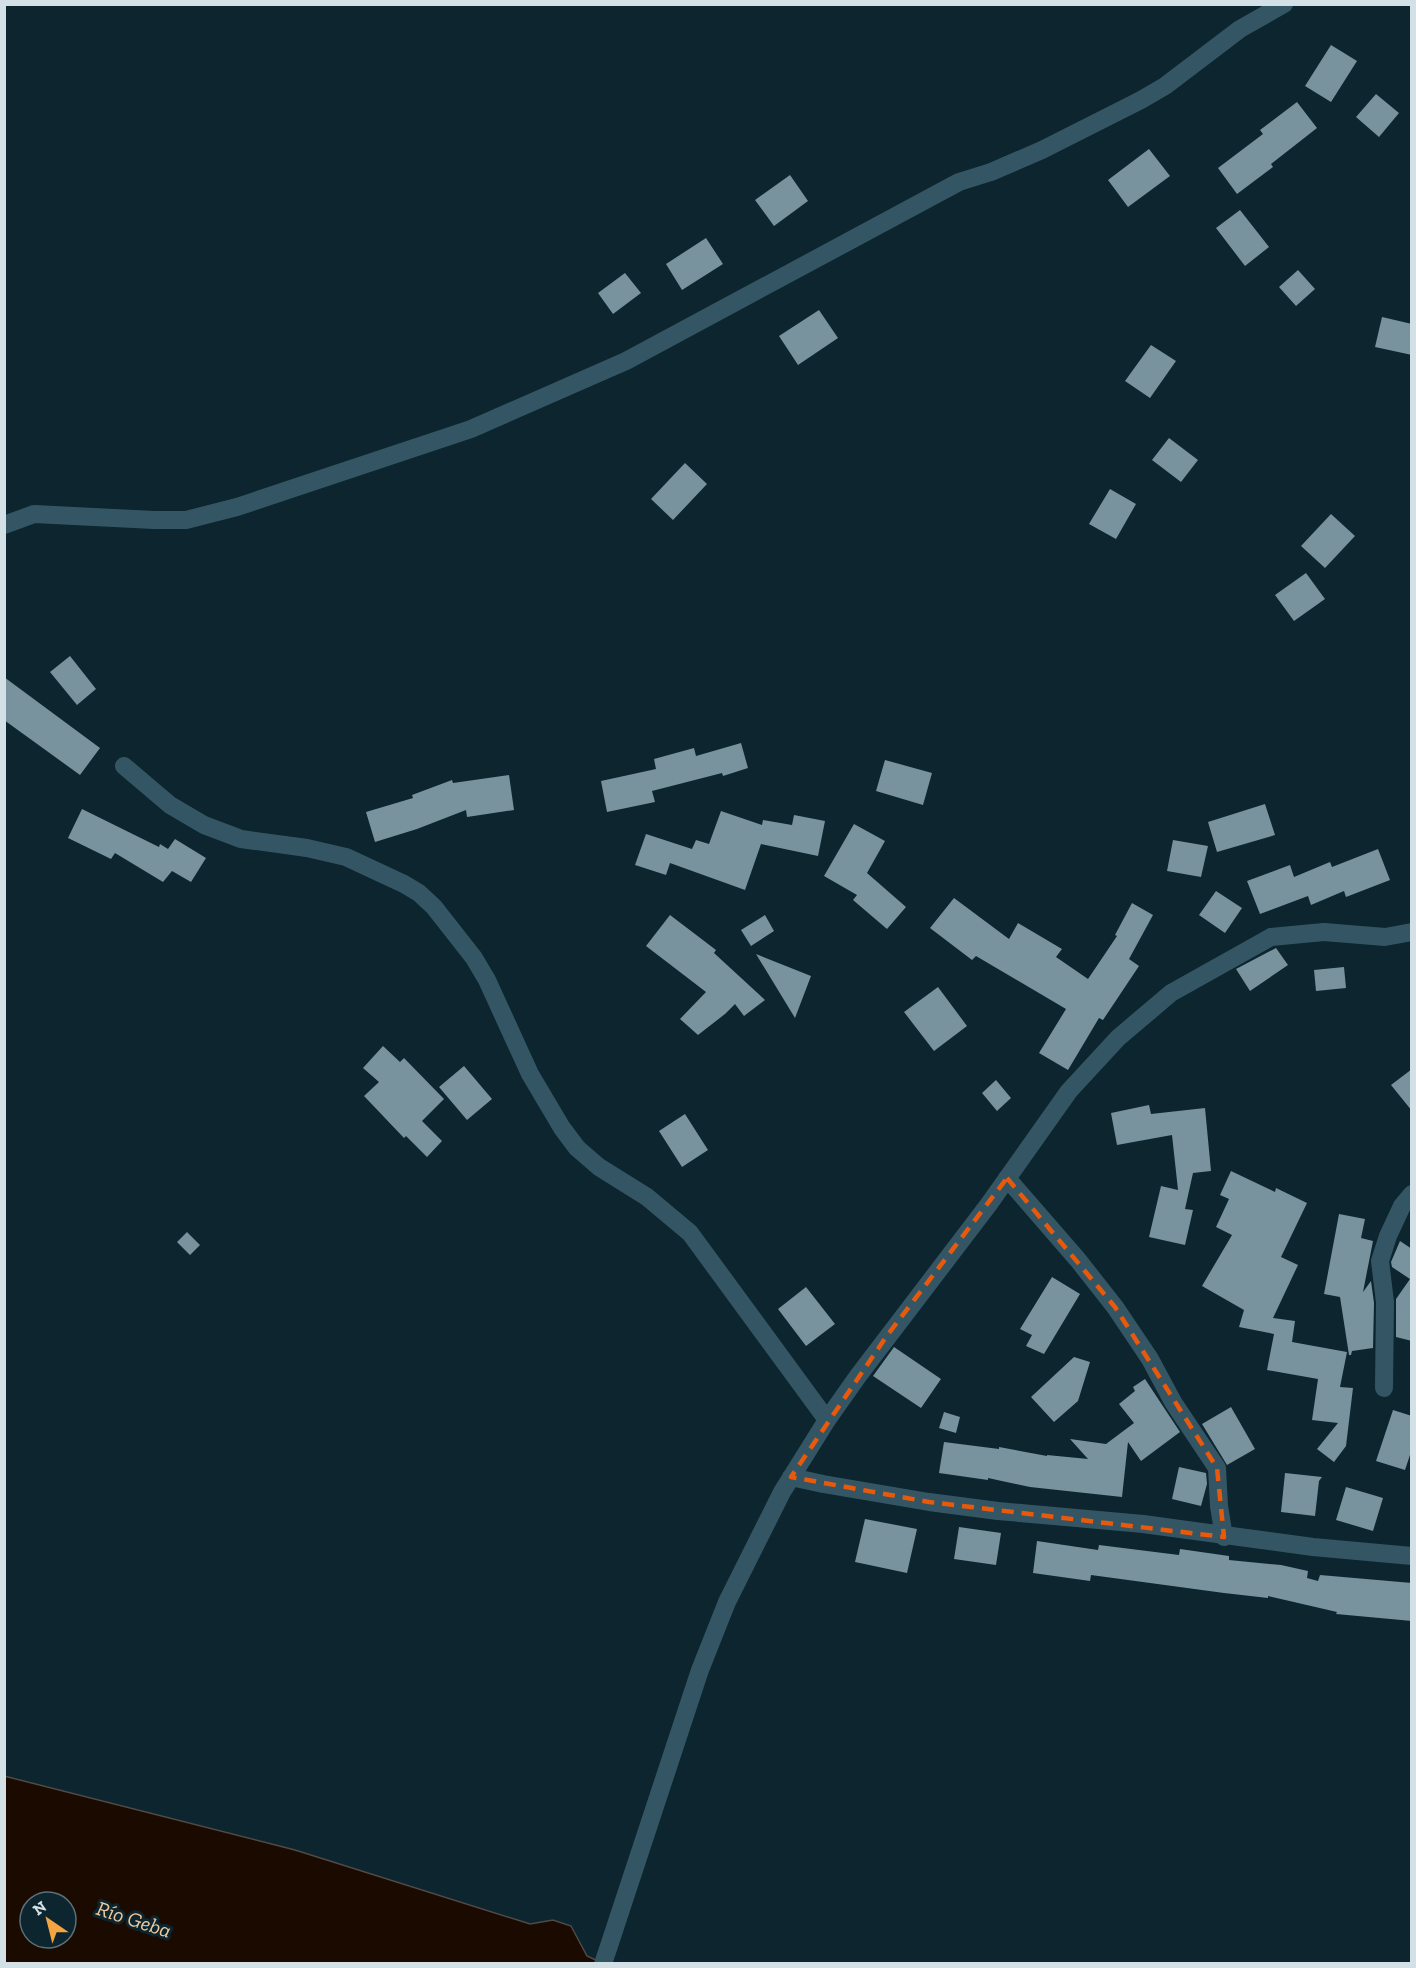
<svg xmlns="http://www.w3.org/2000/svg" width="1416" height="1968" viewBox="0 0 1416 1968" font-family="'Zilla Slab',serif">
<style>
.water{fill:#1a0a00;stroke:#524a45;stroke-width:1.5;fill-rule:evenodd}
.building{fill:#78939e}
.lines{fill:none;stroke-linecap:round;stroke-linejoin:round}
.minor{stroke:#345664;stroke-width:18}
.marked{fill:none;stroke:#e8590c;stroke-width:4.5;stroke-dasharray:12 8;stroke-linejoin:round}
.labels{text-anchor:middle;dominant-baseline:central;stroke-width:6;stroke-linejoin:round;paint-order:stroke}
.water-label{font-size:21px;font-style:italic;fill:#f0c99e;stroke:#0c252e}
</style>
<rect width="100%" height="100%" fill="#0c252e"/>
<path class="water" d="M 4,1776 L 295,1850 L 530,1924 L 553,1920 L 571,1926 L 587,1956 L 602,1963 L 5,1963 ZM 30,1902 L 66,1902 L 66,1938 L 30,1938 Z"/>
<path class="building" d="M 1331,45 L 1357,61 L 1331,102 L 1305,86 Z
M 1376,94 L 1399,113 L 1379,137 L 1356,117 Z
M 1297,102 L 1317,128 L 1271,164 L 1273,167 L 1237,194 L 1218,168 L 1263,134 L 1260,130 Z
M 1149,149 L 1170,176 L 1128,207 L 1108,180 Z
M 790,175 L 808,201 L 774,226 L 755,200 Z
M 1240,210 L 1269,247 L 1245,266 L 1216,228 Z
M 706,238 L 723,264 L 682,290 L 666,264 Z
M 1298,270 L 1315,289 L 1296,306 L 1279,287 Z
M 625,273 L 641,293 L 613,314 L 598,293 Z
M 819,310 L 838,338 L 798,365 L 779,336 Z
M 1382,317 L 1412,324 L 1412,355 L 1375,347 Z
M 1151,345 L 1176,361 L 1150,398 L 1125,381 Z
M 1169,438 L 1198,460 L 1181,482 L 1152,460 Z
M 685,463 L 707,484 L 673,520 L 651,499 Z
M 1110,489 L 1136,504 L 1116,539 L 1089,524 Z
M 1331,514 L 1355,536 L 1325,568 L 1301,546 Z
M 1306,573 L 1325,599 L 1294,621 L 1275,595 Z
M 70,656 L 96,689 L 77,705 L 50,672 Z
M 4,677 L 100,748 L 80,775 L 4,720 Z
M 741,743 L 748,768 L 723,776 L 722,773 L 652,791 L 655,802 L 607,812 L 601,781 L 656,769 L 654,759 L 694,748 L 696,756 Z
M 885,760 L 932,773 L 923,805 L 876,791 Z
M 509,775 L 514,810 L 467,817 L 466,810 L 417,829 L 375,842 L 366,812 L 413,798 L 412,795 L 452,780 L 453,783 Z
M 1265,804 L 1275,835 L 1217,852 L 1208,822 Z
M 82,809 L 159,847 L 160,844 L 168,849 L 175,839 L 206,858 L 191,882 L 172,871 L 163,882 L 115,853 L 111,859 L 68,838 Z
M 721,811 L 762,825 L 763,820 L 792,825 L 794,815 L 825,821 L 818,856 L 761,844 L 745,890 L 670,863 L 666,875 L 635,865 L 646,834 L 692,849 L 696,840 L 709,844 Z
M 854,824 L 885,841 L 867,873 L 906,907 L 887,929 L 853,900 L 857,895 L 824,876 Z
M 1173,840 L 1208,846 L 1201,877 L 1167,871 Z
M 1378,849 L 1390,880 L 1346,897 L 1344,891 L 1311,905 L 1308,896 L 1260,914 L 1247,881 L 1290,865 L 1294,877 L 1330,862 L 1332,867 Z
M 1216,891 L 1242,908 L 1225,933 L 1199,915 Z
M 954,898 L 1009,939 L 1018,923 L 1062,949 L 1056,957 L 1088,979 L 1117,936 L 1115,935 L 1132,903 L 1153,915 L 1129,959 L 1139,966 L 1103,1020 L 1099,1018 L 1068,1070 L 1039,1053 L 1066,1009 L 976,956 L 972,960 L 930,928 Z
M 670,915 L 716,950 L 714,953 L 765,1000 L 744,1016 L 735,1004 L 725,1014 L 698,1035 L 680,1019 L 706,992 L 646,946 Z
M 765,915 L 774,931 L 751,946 L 741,930 Z
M 1276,948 L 1288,965 L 1250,991 L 1236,969 Z
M 756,954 L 811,976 L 795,1018 Z
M 1344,967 L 1346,988 L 1316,991 L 1314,970 Z
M 938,987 L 967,1026 L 934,1051 L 904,1012 Z
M 383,1046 L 400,1062 L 404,1058 L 444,1099 L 422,1121 L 442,1141 L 427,1157 L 406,1136 L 404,1138 L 364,1096 L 379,1082 L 363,1068 Z
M 464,1066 L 492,1099 L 467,1120 L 439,1087 Z
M 1412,1069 L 1412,1111 L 1391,1085 Z
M 996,1080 L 1011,1098 L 997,1111 L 982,1093 Z
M 1149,1105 L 1151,1114 L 1205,1108 L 1211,1171 L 1193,1173 L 1185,1209 L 1193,1210 L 1185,1245 L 1149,1237 L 1161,1186 L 1178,1190 L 1172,1135 L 1117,1145 L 1111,1113 Z
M 685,1114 L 708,1150 L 682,1167 L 659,1131 Z
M 1231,1171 L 1275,1192 L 1276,1188 L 1307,1203 L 1281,1257 L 1298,1265 L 1273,1318 L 1295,1321 L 1292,1342 L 1347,1352 L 1340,1387 L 1353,1388 L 1346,1446 L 1334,1462 L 1317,1449 L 1338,1423 L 1312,1420 L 1318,1379 L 1267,1370 L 1274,1334 L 1239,1327 L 1244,1310 L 1202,1286 L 1232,1235 L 1216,1227 L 1229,1199 L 1220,1195 Z
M 1339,1214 L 1365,1219 L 1361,1238 L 1373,1241 L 1363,1292 L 1371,1281 L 1374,1303 L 1373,1348 L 1352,1351 L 1351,1355 L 1349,1355 L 1340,1297 L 1324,1294 Z
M 187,1232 L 200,1245 L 190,1255 L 177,1242 Z
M 1400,1241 L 1412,1249 L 1412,1341 L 1396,1337 L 1396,1299 L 1410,1279 L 1392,1267 L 1391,1262 Z
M 1052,1277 L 1080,1294 L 1044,1354 L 1026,1346 L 1032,1335 L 1020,1329 Z
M 806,1287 L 835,1324 L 806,1346 L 778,1309 Z
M 894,1347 L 941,1379 L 921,1408 L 873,1376 Z
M 1074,1357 L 1090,1362 L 1078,1401 L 1054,1422 L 1031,1397 Z
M 1145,1379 L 1180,1432 L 1141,1461 L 1128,1442 L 1122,1497 L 1030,1487 L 988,1478 L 988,1480 L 939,1473 L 944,1442 L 999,1449 L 999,1447 L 1047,1456 L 1047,1455 L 1088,1459 L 1070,1439 L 1106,1444 L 1134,1423 L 1119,1404 L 1135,1391 L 1133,1387 Z
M 1231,1407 L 1255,1449 L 1227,1465 L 1202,1424 Z
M 1393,1410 L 1412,1416 L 1412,1449 L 1405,1470 L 1376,1461 Z
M 944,1412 L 960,1417 L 956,1433 L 939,1428 Z
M 1179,1467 L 1206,1473 L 1207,1484 L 1201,1506 L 1172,1499 Z
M 1285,1473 L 1322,1477 L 1319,1481 L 1315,1516 L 1281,1512 Z
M 1346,1487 L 1383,1498 L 1373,1531 L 1336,1520 Z
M 865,1519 L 917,1529 L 907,1573 L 855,1562 Z
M 959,1527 L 1001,1533 L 996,1565 L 954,1559 Z
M 1037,1541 L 1098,1550 L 1099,1545 L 1179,1555 L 1180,1549 L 1229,1556 L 1229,1560 L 1281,1565 L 1308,1571 L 1307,1578 L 1318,1581 L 1320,1575 L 1412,1583 L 1412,1621 L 1336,1614 L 1337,1612 L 1268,1596 L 1268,1598 L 1224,1593 L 1091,1575 L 1090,1581 L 1033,1573 Z"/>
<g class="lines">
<path class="minor" d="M 4,525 L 34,514 L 154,520 L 186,520 L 237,507 L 471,429 L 626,361 L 959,182 L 991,172 L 1042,150 L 1141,100 L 1165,86 L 1240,29 L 1284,4
M 124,766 L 170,805 L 204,825 L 241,839 L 307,848 L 346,857 L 404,884 L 419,893 L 434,907 L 474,958 L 487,980 L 530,1074 L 562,1128 L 577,1148 L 599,1167 L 647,1197 L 690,1233 L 827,1420
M 1007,1178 L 1078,1260 L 1115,1307 L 1150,1359 L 1173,1402 L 1217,1468 L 1219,1506 L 1224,1537
M 1384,1388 L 1385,1302 L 1380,1261 L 1388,1236 L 1402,1206 L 1412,1194
M 791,1477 L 823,1484 L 929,1502 L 998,1511 L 1143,1524 L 1313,1547 L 1412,1556
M 603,1964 L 700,1670 L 727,1602 L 782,1492 L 827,1420 L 858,1376 L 989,1204 L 1069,1091 L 1118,1038 L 1171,993 L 1271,937 L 1324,932 L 1385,937 L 1412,932"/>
</g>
<path class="marked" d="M 1007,1178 L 1115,1307 L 1217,1468 L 1224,1537 L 929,1502 L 791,1477 L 886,1337 Z"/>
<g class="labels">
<g class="water-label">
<text transform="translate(134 1919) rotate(18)">Río Geba</text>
</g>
</g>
<rect width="1416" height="1968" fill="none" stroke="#d3e1e7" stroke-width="12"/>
<g transform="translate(48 1920) rotate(325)"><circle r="28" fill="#0c252e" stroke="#5c7078" stroke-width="1.5"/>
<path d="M0-4.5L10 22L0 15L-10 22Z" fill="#f3a542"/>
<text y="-9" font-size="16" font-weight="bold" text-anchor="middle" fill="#d3e1e7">N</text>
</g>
</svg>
